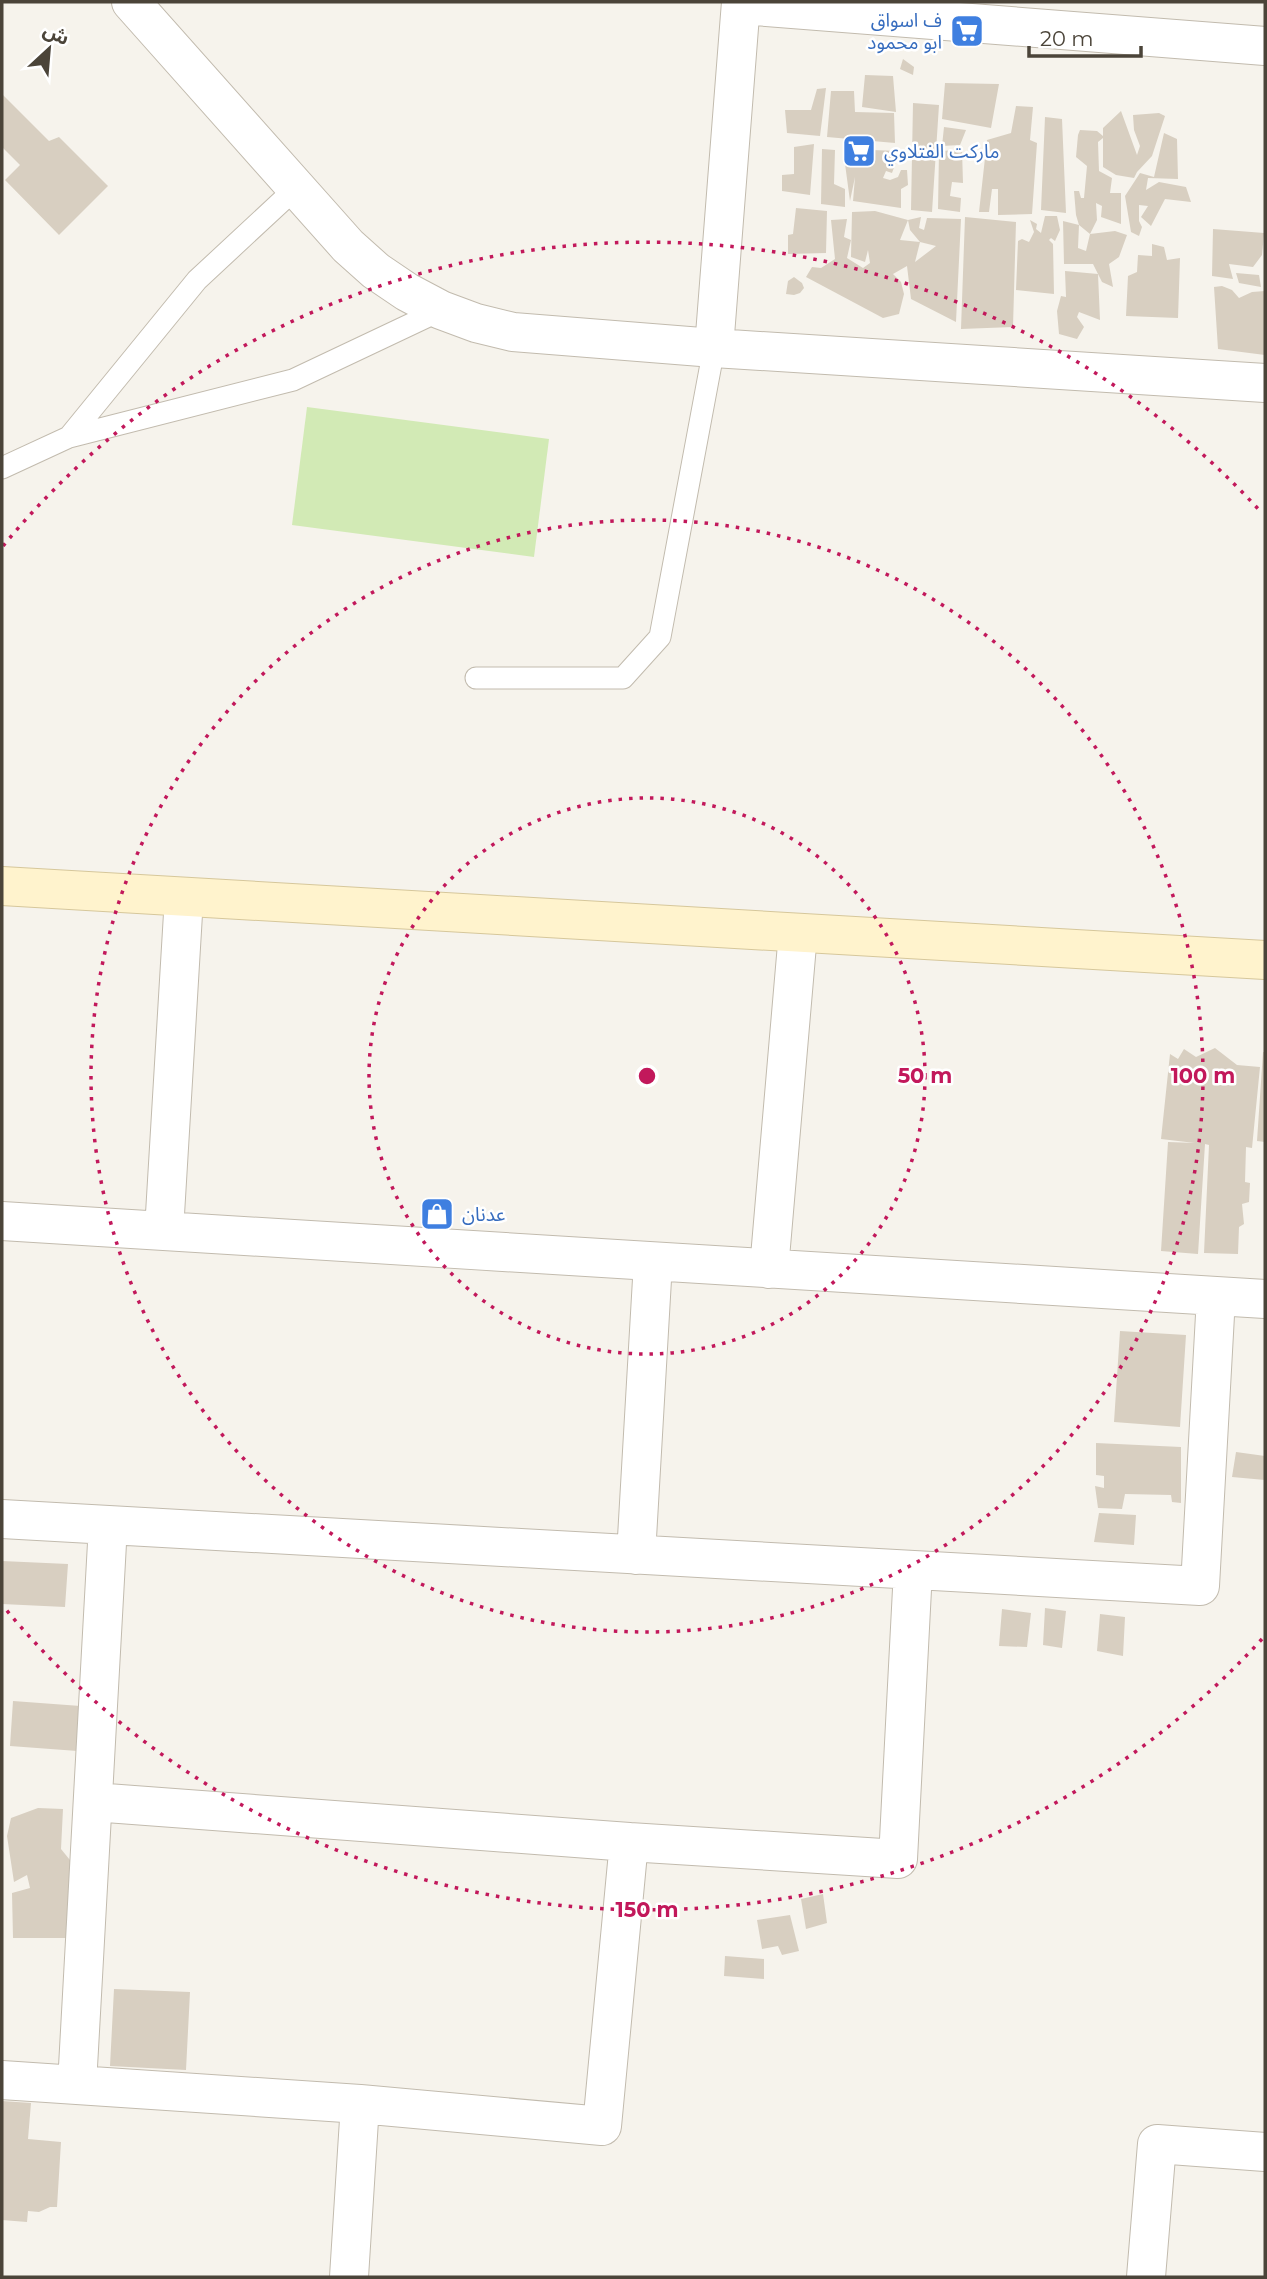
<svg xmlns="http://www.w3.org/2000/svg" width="1267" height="2279" viewBox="0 0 1267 2279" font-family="Montserrat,'Noto Sans Arabic',sans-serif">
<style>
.green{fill:#d2eab5}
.building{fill:#d8cfc1}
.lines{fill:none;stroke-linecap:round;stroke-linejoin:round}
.lane-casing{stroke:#c2bbae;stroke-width:23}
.street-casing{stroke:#c2bbae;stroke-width:40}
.secondary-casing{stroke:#d6c79b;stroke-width:40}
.lane{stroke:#fff;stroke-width:21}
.street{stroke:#fff;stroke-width:38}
.secondary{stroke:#fff3cd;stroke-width:38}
.ring{fill:none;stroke:#c2185b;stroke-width:3.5;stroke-dasharray:3.5 7}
.labels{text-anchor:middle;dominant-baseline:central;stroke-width:5;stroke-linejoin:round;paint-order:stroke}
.shop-label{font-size:19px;fill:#366cbe;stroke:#fff;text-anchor:start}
.centre{fill:#c2185b;stroke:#fff;stroke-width:3.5}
.ring-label{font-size:21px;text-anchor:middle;font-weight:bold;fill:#c2185b;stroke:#fff;stroke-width:5;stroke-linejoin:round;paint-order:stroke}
</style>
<rect width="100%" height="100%" fill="#f6f3ec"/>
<path class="green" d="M 307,407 L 549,439 L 534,557 L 292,525 Z"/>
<path class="building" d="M 903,59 L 914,67 L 913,75 L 900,69 Z
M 865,75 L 893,76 L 896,112 L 862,107 Z
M 945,83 L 999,84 L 991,128 L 942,119 Z
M 826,88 L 820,136 L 787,133 L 785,110 L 811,110 L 817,89 Z
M 831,91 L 854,91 L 855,112 L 894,113 L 895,143 L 827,137 Z
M 2,94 L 49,141 L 59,137 L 108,186 L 59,235 L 5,180 L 20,165 L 2,147 Z
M 913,103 L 939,105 L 932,212 L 911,210 Z
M 1016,106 L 1033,107 L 1030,140 L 1037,143 L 1032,214 L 998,215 L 998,189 L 992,189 L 989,212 L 979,212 L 987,140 L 1011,133 Z
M 1121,111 L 1137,155 L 1140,146 L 1134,130 L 1133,115 L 1159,113 L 1165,116 L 1152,156 L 1137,172 L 1134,178 L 1116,175 L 1103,167 L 1103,138 L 1098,142 L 1099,171 L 1112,178 L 1110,193 L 1121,193 L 1121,224 L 1101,217 L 1102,206 L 1096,203 L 1097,220 L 1090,234 L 1079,225 L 1076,215 L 1074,191 L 1079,191 L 1081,198 L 1084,198 L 1087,166 L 1076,157 L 1078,135 L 1080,130 L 1097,131 L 1103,136 L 1103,128 Z
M 1045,117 L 1062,119 L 1066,213 L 1041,210 Z
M 944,127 L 966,130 L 960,145 L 942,146 Z
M 1164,133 L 1177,139 L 1178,179 L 1148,178 L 1146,190 L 1159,182 L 1186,187 L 1191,202 L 1165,199 L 1151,226 L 1141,217 L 1148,206 L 1139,205 L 1139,221 L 1142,227 L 1139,236 L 1131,232 L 1125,196 L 1140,173 L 1154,177 Z
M 814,144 L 810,195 L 782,191 L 782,175 L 794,174 L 794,147 Z
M 822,149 L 835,150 L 834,184 L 845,189 L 845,207 L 821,204 Z
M 843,149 L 900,151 L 892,173 L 886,171 L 883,178 L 890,180 L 898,177 L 901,170 L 907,170 L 908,185 L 901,189 L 901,208 L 853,201 L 855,177 L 850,201 Z
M 962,150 L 963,183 L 952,182 L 950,196 L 961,198 L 960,212 L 938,209 L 939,151 Z
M 796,208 L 827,211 L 826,253 L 788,254 L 788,235 L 793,234 Z
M 875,211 L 908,220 L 900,240 L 920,242 L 915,262 L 936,246 L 920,242 L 910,230 L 908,220 L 921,217 L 919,228 L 924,230 L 927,218 L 961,219 L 956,322 L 911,299 L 907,266 L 893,274 L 901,282 L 904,294 L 899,314 L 883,318 L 806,277 L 812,267 L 821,268 L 835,259 L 831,220 L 847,219 L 844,237 L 851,240 L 847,258 L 863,268 L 870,263 L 868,250 L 865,262 L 851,257 L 852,212 Z
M 1045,216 L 1057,216 L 1060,230 L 1055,241 L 1051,238 L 1049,240 L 1053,244 L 1054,294 L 1016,290 L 1018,241 L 1022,239 L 1029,242 L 1034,232 L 1030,220 L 1037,224 L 1036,229 L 1041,233 Z
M 965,217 L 1016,222 L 1013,327 L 961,329 Z
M 1063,221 L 1079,225 L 1078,248 L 1086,251 L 1090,234 L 1115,231 L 1127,235 L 1119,257 L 1109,264 L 1113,287 L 1102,282 L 1098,274 L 1100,320 L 1079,312 L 1077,317 L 1084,327 L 1077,339 L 1059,334 L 1057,311 L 1061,296 L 1066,297 L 1065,271 L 1098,274 L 1093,264 L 1064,264 Z
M 1213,229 L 1264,233 L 1262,255 L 1253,267 L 1229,264 L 1233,279 L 1212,276 Z
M 1152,244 L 1164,247 L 1167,260 L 1180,258 L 1178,318 L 1126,316 L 1128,276 L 1137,272 L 1138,255 L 1152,256 Z
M 1236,273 L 1259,275 L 1261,287 L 1239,283 Z
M 794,277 L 802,283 L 804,288 L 800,293 L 794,295 L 786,294 L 788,281 Z
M 1222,286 L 1232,290 L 1239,298 L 1252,292 L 1265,291 L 1265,355 L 1218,349 L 1214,287 Z
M 1215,1048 L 1237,1065 L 1260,1067 L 1252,1148 L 1246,1147 L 1245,1182 L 1250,1183 L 1249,1202 L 1242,1204 L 1244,1224 L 1239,1227 L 1238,1254 L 1204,1253 L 1209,1145 L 1205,1144 L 1198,1254 L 1161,1251 L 1168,1142 L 1195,1143 L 1161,1139 L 1170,1054 L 1178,1059 L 1184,1049 L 1196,1057 Z
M 1263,1052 L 1265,1052 L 1265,1142 L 1257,1141 Z
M 1120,1331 L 1186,1335 L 1180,1427 L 1114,1422 Z
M 1096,1443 L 1181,1447 L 1181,1503 L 1172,1502 L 1171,1495 L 1125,1494 L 1122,1509 L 1098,1508 L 1095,1486 L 1104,1488 L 1104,1476 L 1096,1475 Z
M 1236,1452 L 1265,1456 L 1265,1480 L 1232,1477 Z
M 1099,1513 L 1136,1515 L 1134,1545 L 1094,1542 Z
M 2,1561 L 68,1564 L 65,1607 L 2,1604 Z
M 1045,1608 L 1066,1611 L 1062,1648 L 1043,1645 Z
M 1002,1609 L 1031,1613 L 1027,1647 L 999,1646 Z
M 1100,1614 L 1125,1617 L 1123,1656 L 1097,1651 Z
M 13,1701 L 94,1707 L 91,1752 L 10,1746 Z
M 38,1808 L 63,1809 L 61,1849 L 74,1865 L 75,1938 L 13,1938 L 12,1893 L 30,1888 L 27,1875 L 14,1882 L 7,1836 L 11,1818 Z
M 823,1894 L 827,1923 L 806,1929 L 801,1899 Z
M 790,1915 L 799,1951 L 782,1955 L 778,1946 L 762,1949 L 757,1920 Z
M 725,1956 L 764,1959 L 764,1979 L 724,1976 Z
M 114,1989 L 190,1992 L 186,2070 L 110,2066 Z
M 2,2101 L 31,2103 L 28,2139 L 61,2142 L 57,2207 L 50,2207 L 39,2212 L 28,2211 L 27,2222 L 2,2220 Z"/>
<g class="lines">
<defs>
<path id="lane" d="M 69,437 L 293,380 L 441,310
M 2,468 L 69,437 L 197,280 L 296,188
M 476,678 L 623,678 L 660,637 L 714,348"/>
<path id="street" d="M 131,2 L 348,246 L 376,271 L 407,292 L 441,310 L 476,323 L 513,332 L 714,348 L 1265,383
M 741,5 L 1265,46
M 714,348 L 741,2
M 2,1221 L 1265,1299
M 164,1231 L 184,897
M 769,1269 L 798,933
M 2,1519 L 1200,1586 L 1216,1297
M 636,1555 L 653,1262
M 93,1802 L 629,1842 L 898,1859 L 913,1570
M 2,2080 L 360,2104 L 602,2126 L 629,1842
M 77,2085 L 108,1525
M 349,2277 L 360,2104
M 1146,2277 L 1157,2144 L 1265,2152"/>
<path id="secondary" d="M 2,886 L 1265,960"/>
</defs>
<use href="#lane" class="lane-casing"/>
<use href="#street" class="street-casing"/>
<use href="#secondary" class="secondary-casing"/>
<use href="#lane" class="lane"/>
<use href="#street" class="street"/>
<use href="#secondary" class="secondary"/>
</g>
<g class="ring">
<circle cx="647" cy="1076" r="278"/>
<circle cx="647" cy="1076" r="556"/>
<path d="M1262 1639A834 834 0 0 1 3 1606M3 546A834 834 0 0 1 1262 513"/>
</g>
<defs>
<symbol id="supermarket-square" viewBox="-11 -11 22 22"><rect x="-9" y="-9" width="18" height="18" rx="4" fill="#3f7fe0" stroke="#fff"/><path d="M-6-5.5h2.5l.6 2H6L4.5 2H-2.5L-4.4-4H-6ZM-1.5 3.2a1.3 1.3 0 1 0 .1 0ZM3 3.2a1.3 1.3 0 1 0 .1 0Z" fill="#fff"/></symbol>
<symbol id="shop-square" viewBox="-11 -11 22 22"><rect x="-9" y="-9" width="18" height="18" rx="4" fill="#3f7fe0" stroke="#fff"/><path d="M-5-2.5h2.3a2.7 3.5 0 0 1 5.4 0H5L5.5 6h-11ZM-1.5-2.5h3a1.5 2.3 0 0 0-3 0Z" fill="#fff"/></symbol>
</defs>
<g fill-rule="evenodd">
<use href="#supermarket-square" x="948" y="12" width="38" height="38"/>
<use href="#supermarket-square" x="840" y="132" width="38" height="38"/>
<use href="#shop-square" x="418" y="1195" width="38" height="38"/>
</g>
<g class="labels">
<g class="shop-label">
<text x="942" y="20" text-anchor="end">ف اسواق<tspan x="942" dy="22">ابو محمود</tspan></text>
<text x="884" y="151">ماركت الفتلاوي</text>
<text x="462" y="1214">عدنان</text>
</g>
</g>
<circle cx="647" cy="1076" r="10" class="centre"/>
<g class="ring-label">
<text x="925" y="1083">50 m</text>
<text x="1203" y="1083">100 m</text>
<text x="647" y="1917">150 m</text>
</g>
<rect width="1267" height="2279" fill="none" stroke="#4b4439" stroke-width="7"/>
<g transform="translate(49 49) rotate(26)" stroke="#ffffff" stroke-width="5" paint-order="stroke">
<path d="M0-5L12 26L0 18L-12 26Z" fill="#4b4439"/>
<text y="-10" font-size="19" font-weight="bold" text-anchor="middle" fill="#4b4439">ش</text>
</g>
<path d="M1029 46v10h112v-10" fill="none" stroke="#4b4439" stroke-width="3.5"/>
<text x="1040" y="46" font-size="21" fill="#4b4439" stroke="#ffffff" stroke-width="5" paint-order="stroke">20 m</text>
</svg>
